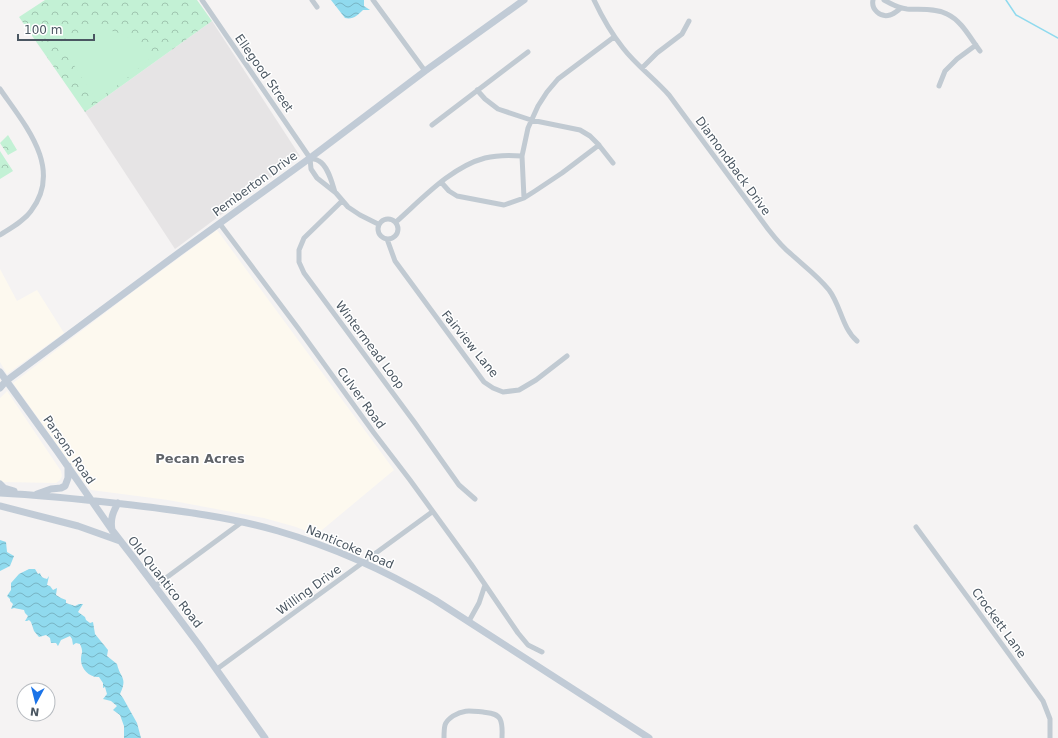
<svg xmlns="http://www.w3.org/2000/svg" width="1058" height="738" viewBox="0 0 1058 738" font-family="'DejaVu Sans',sans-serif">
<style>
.commercial{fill:#fdf9ef}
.education{fill:#e6e4e5}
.park{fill:url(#park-crowns)}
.pitch{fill:#c3f1d5}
.water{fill:url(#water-waves)}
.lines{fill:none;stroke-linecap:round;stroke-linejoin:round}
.stream{stroke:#90daee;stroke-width:1.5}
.street{stroke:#c1cad2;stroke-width:5}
.secondary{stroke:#c1cbd6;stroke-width:7}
.labels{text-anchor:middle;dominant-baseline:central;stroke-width:3;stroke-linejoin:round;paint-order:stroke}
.street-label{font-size:12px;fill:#4a5661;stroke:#fff}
.neighbourhood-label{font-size:13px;font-weight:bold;fill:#5f6368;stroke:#fff}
</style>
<defs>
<pattern id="park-crowns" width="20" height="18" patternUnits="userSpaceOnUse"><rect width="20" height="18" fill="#c3f1d5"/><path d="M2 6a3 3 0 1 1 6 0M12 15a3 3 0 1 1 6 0" fill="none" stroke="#a0c6b0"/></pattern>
<pattern id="water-waves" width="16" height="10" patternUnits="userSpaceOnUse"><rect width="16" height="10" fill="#90daee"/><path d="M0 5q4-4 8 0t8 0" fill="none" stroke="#78b4c4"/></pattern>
</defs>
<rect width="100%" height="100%" fill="#f5f3f3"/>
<path class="commercial" d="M 217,230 L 394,470 L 316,535 L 296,527 L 264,518 L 168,500 L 91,490 L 81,478 L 13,383 L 130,294 Z
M 0,269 L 17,301 L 37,290 L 64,333 L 7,374 L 0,362 Z
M 7,391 L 61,471 L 62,476 L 60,480 L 56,483 L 0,482 L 0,398 Z"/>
<path class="education" d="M 212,21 L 300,156 L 175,249 L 85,112 Z"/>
<path class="park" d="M 45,0 L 197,0 L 212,21 L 85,112 L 19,17 Z
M 8,135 L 17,150 L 8,155 L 0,143 Z
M 0,151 L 13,171 L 0,179 Z"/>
<path class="pitch" d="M 90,29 C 117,28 134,37 151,58 L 122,82 L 100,98 L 95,97 L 80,75 L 60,42 L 77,33 Z"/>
<path class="water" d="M 331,0 L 364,0 L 364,6 L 370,10 L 363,10 C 358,15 353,20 345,18 Z
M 0,540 L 6,542 L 7,552 L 14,556 L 10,566 L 0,571 Z
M 29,569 L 35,569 L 38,574 L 40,573 C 41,577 43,578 47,579 L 49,576 L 47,585 L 50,586 L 53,590 L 57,588 L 56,595 L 61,598 L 66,600 L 66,603 L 75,606 L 79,604 L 83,604 L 78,612 L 85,617 L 86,620 L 90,623 L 93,622 L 95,634 L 108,650 L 107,656 L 117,664 C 120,678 128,677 120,694 L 123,698 L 137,723 L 141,738 L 124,738 L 124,726 L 120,715 L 113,710 L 117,706 L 111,701 L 103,699 L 107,694 L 105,687 L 103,688 L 103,683 L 99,677 C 90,678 81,669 81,660 C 81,652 84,653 80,644 L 76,643 L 73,645 L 72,639 L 70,636 L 61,640 L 58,646 L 56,643 L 51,643 L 50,638 L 46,635 L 39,637 L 34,631 L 31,622 L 29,620 L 27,621 L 25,621 L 28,616 L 25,613 L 24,610 L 14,608 L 11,609 L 13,604 L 10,601 L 10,599 L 7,596 L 11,590 L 11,583 L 19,574 Z"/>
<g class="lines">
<path class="stream" d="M 1006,0 L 1016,15 L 1058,38"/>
<path class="street" d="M 202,0 L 310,158 L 311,169 L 317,178 L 336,193 L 348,207 L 360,215 L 378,224
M 312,0 L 317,7
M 373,0 L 425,71
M 594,0 C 602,17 611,33 623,48 C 636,65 654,78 669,95 L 768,229 C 775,238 782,247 791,254 C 804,266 818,276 829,290 C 841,306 842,328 857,341
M 873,0 C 871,9 880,18 890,15 C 894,14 897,11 901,8
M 884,0 C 891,4 899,8 907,9 C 920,10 935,8 947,14 C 962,21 970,38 980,51
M 642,68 L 657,53 L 682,34 L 689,21
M 939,86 L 945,71 L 957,59 L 976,45
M 0,89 C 24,124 64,168 31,211 C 24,221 11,228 0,235
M 477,90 L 485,99 L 498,109 L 531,120 L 580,130 L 590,136 L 598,144 L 613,163
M 432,125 L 528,52
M 310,158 C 312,159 316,159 319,161 C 328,166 332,183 335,192
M 441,182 L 449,191 L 457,196 L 504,205 L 524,198 L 535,191 L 562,173 L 599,145
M 524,198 L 522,156 L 528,128 L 538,106 L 547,92 L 558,79 L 614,37
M 342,201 L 304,238 L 299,250 L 299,262 L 304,273 L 415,423 L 459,485 L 475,499
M378 229a10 10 0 1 1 20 0a10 10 0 1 1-20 0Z
M 396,222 C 422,199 451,167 485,158 C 497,155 510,155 522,156
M 220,224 L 298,328 L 374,433 L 410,480 L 471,564 L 518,633 L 528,645 L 542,652
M 387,239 L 395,261 L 484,382 L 493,388 L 503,392 L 519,390 L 536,380 L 567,356
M 916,527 L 977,610 L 1043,701 L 1050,719 L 1050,738
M 155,586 L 242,522
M 469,621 L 479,603 L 485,585
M 217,669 L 432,512
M 444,738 C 444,734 444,729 445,725 C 446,722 450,718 453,716 C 464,709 471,711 483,712 C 489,713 497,713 500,719 C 503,725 502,732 502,738"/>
<path class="secondary" d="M 0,372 L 57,451 L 112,530 L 136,561 L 199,645 L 265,738
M 0,388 L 6,381 L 180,252 L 310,158 L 425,71 L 524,0
M 0,484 L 4,488 L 14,491
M 0,493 C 44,495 88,500 132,505 C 181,511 230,517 278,531 C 333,547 386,571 435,600 L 649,738
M 37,494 L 51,489 L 61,488 L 65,486 L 68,478 L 68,466
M 0,506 L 78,526 L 120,541
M 112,530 C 110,519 113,512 118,503"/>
</g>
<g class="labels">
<g class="street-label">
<text transform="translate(264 73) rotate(55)">Ellegood Street</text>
<text transform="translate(733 166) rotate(54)">Diamondback Drive</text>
<text transform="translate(255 184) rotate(-36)">Pemberton Drive</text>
<text transform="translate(470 344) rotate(51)">Fairview Lane</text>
<text transform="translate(370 345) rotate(53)">Wintermead Loop</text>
<text transform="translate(361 398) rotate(54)">Culver Road</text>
<text transform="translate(69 450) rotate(55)">Parsons Road</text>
<text transform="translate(350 547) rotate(23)">Nanticoke Road</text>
<text transform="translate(165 582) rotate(52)">Old Quantico Road</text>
<text transform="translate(309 590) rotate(-36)">Willing Drive</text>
<text transform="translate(999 623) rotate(54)">Crockett Lane</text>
</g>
<g class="neighbourhood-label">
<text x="200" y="458">Pecan Acres</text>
</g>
</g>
<g transform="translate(36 702) rotate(187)"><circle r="19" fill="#ffffff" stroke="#b7bbc0"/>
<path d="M0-3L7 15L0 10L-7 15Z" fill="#1a73e8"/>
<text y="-6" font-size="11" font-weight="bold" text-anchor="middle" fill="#4a5661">N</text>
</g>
<path d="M18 34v6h76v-6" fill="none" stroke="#4a5661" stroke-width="2"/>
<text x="24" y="34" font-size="12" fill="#4a5661" stroke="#ffffff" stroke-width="3" paint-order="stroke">100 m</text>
</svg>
